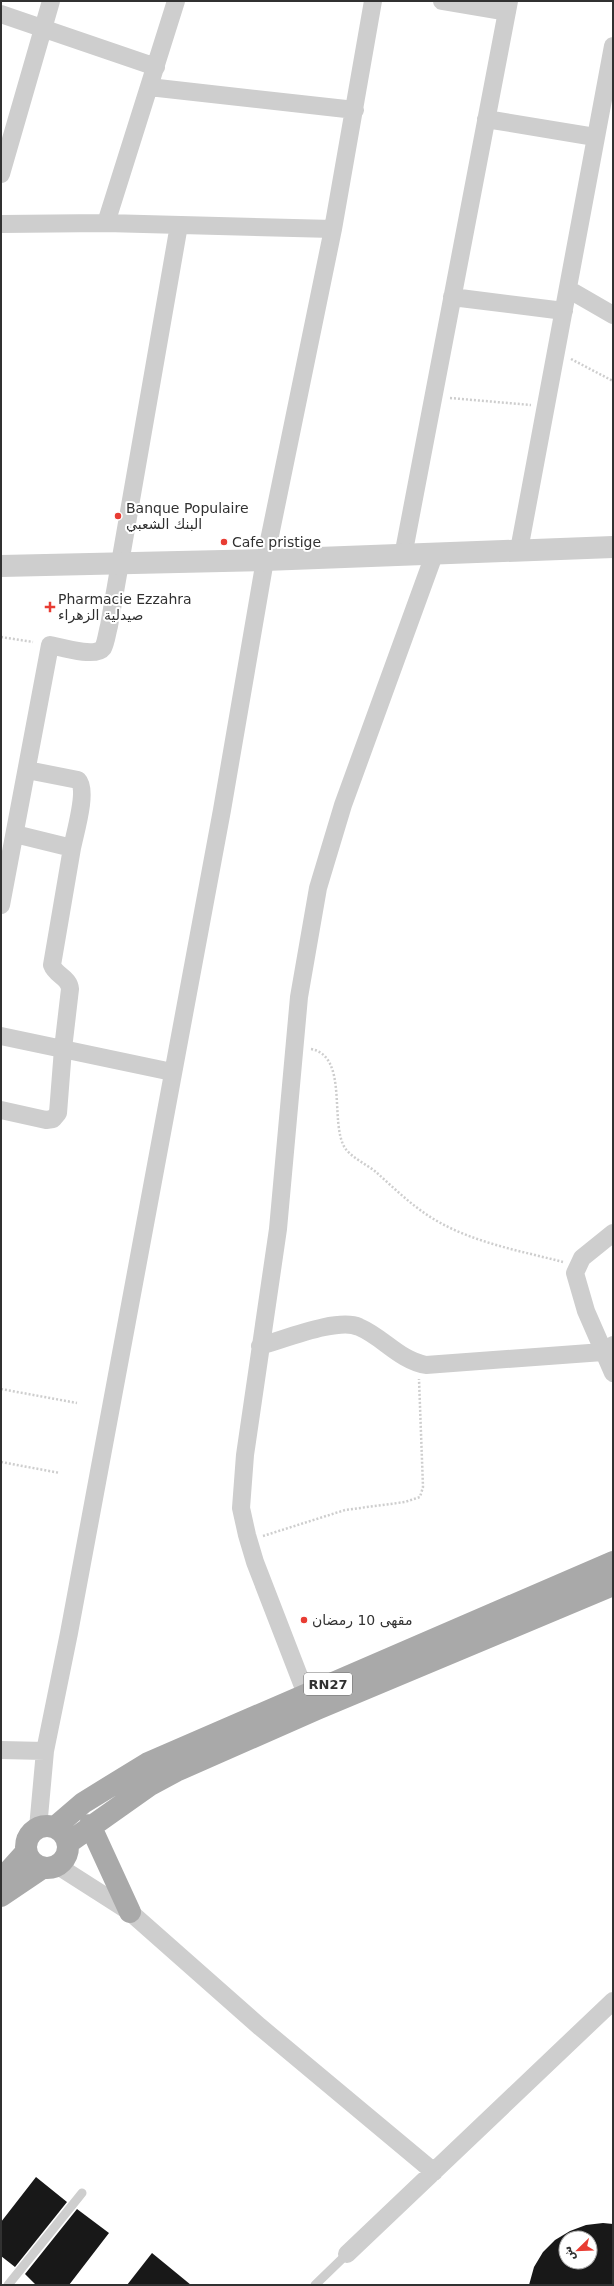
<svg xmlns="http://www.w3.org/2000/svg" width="614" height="2286" viewBox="0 0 614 2286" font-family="'DejaVu Sans','Noto Sans Arabic',sans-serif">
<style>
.building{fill:#181818;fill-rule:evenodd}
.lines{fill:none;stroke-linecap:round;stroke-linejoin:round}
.path{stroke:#cecece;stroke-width:2.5;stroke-dasharray:2 2;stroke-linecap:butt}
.service{stroke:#cecece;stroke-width:9}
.minor{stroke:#cecece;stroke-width:18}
.tertiary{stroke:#cecece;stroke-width:22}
.primary{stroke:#a9a9a9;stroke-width:22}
.poi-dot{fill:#e83c33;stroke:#fff;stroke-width:1.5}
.labels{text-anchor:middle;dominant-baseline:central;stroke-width:4;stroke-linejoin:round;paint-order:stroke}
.shield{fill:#fff;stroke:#6f6f6f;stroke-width:1}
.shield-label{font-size:13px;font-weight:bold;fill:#313131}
.poi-label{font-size:14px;fill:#313131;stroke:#fff;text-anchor:start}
</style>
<rect width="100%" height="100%" fill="#fff"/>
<path class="building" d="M 36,2177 L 67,2202 L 15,2267 L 1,2256 L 1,2222 Z
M 77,2209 L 109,2233 L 69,2285 L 36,2285 L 25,2274 Z
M 603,2223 L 613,2224 L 613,2285 L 529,2285 L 534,2267 L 543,2252 L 555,2240 L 570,2231 L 586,2225 ZM 566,2238 L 590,2238 L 590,2262 L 566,2262 Z
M 152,2253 L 191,2285 L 127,2285 Z"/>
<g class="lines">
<path class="path" d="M 571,359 L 613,381
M 450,398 L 531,405
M 1,637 L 33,642
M 311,1049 C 349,1056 329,1123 345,1148 C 352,1158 366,1164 376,1172 C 395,1189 414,1208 437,1221 C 475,1243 521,1251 563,1262
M 1,1389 L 77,1403
M 1,1462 L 60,1473
M 263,1536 L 345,1510 L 405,1502 L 420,1497 L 423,1487 L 419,1379"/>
<path class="service" d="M 8,2285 L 82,2193
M 315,2285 L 347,2254"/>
<path class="minor" d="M 442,1 L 507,12
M 1,14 L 156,67
M 149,87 L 355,110
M 486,119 L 595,137
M 1,174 L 51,1
M 106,223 L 176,1
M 1,224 L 106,223 L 333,229
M 568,289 L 613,315
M 452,297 L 564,311
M 519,550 L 613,46
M 403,556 L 509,1
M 27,770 L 78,780 C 88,790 75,833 72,848
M 1,905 L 50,645 C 60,647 96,658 103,648 C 106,643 107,633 109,626 L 179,225
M 1,1036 L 172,1072
M 1,1110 L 46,1120 L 53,1119 L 58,1113 L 63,1049 L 70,989 C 69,977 56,976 52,965 L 72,848 L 15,834
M 613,1233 L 582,1258 L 575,1273 L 586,1311 L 613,1373
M 260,1346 C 283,1340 338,1317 359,1327 C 383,1337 399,1360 426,1365 L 603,1352 L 613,1345
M 314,1705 L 306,1694 L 255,1562 L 247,1535 L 241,1508 L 245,1455 L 278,1229 L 299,997 L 318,888 L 343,805 L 434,555
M 1,1750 L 45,1751
M 38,1828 L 45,1751 L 69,1633 L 222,810 L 265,560 L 333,229 L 373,1
M 58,1866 L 130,1912 L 259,2026 L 434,2172
M 347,2254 L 613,2001"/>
<path class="tertiary" d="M 1,566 L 265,560 L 613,547"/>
<path class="primary" d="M 90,1825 L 130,1912
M26 1847a21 21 0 1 1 42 0a21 21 0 1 1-42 0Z
M 55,1827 L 83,1803 L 148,1763 L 613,1562
M 68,1843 L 150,1785 L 176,1771 L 317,1709 L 613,1585
M 1,1880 L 26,1852
M 1,1896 L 41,1869"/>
</g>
<g class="poi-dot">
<circle cx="118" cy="516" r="4"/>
<circle cx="224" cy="542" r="4"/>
<path d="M48 601h4v4h4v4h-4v4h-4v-4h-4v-4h4z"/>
<circle cx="304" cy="1620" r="4"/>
</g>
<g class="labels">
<rect class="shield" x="304" y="1673" width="48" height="22" rx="3"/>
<g class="shield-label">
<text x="328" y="1684">RN27</text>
</g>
<g class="poi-label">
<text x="126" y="508">Banque Populaire<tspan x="126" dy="16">البنك الشعبي</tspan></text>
<text x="232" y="542">Cafe pristige</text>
<text x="58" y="599">Pharmacie Ezzahra<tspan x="58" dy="16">صيدلية الزهراء</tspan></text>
<text x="312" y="1620">مقهى 10 رمضان</text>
</g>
</g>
<rect width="614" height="2286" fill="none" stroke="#313131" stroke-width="4"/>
<g transform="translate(578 2250) rotate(247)"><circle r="19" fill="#ffffff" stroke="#adadad"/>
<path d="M0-3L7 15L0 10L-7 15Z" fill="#e83c33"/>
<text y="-6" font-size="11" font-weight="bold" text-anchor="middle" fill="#313131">ش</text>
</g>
</svg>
